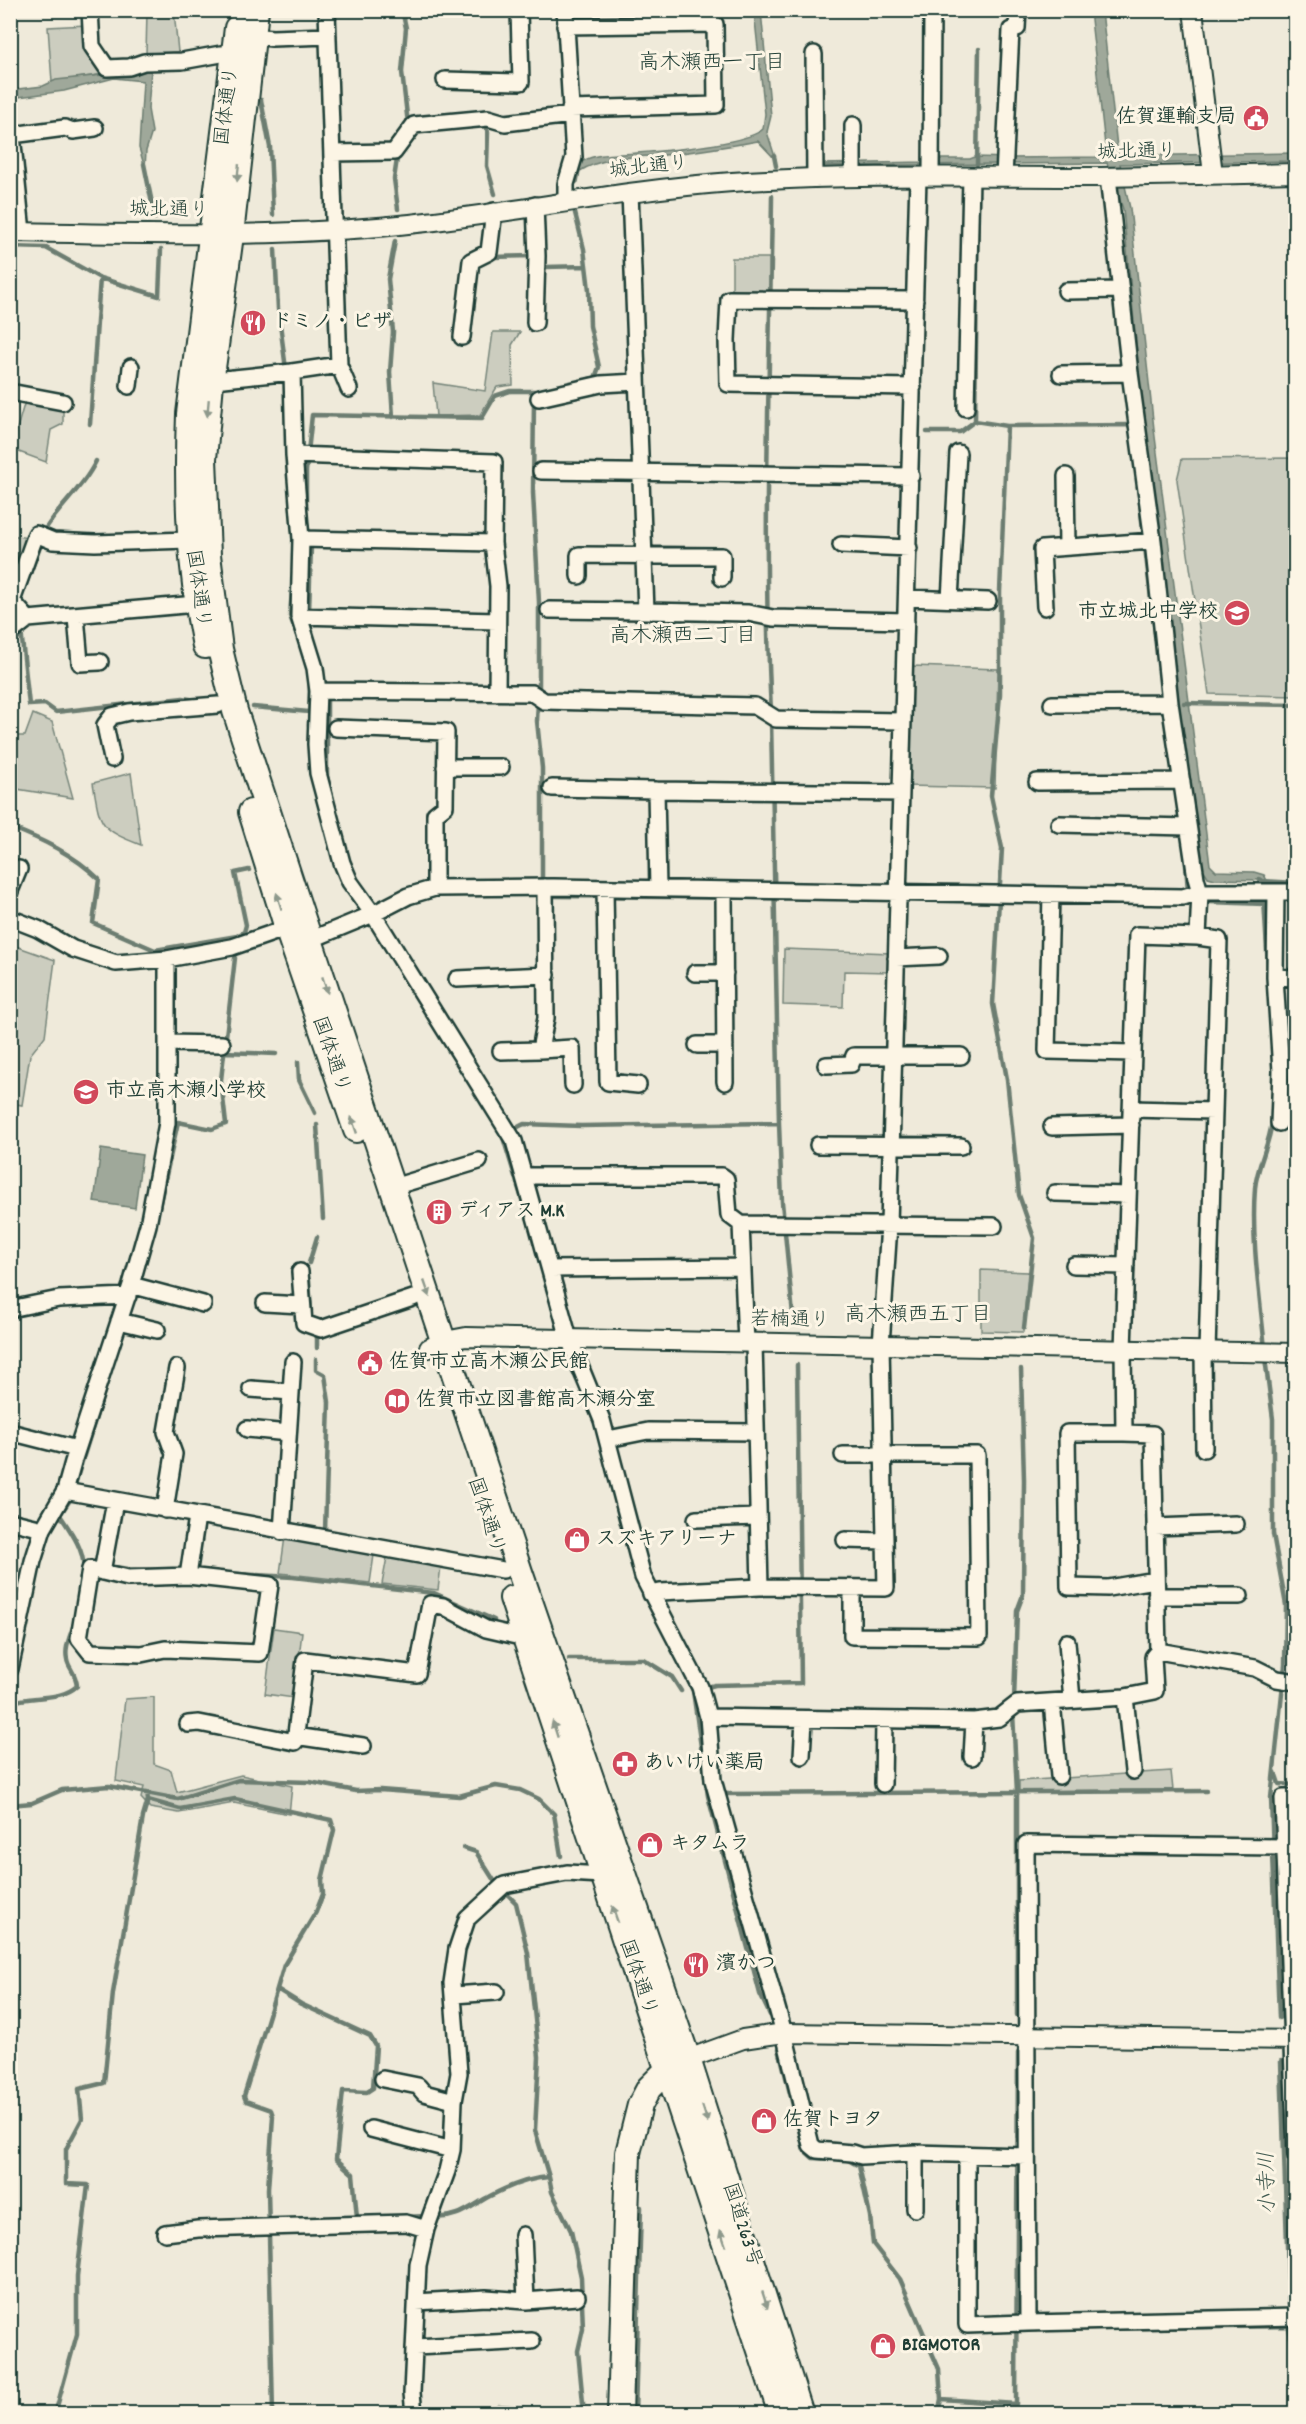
<svg xmlns="http://www.w3.org/2000/svg" width="1306" height="2424" viewBox="0 0 1306 2424" font-family="Dekko,'Klee One',sans-serif">
<style>
.green{fill:#cccdbf;stroke:#76857a;stroke-width:1.5}
.water{fill:#9fa89a;stroke:#6c7d71;stroke-width:1.5}
.lines{fill:none;stroke-linecap:round;stroke-linejoin:round}
.stream{stroke:#6c7d71;stroke-width:4.5}
.minor-casing{stroke:#1f3d34;stroke-width:20}
.tertiary-casing{stroke:#1f3d34;stroke-width:22}
.trunk-casing{stroke:#1f3d34;stroke-width:28}
.minor{stroke:#fcf5e5;stroke-width:15}
.tertiary{stroke:#fcf5e5;stroke-width:18}
.trunk{stroke:#fcf5e5;stroke-width:24}
.oneway{fill:#8e998c}
.labels{text-anchor:middle;dominant-baseline:central;stroke-width:6;stroke-linejoin:round;paint-order:stroke}
.street-label{font-size:20px;fill:#1f3d34;stroke:#fcf5e5}
.poi-label{font-size:20px;font-weight:bold;fill:#1f3d34;stroke:#fcf5e5;text-anchor:start}
.neighbourhood-label{font-size:21px;fill:#1f3d34;stroke:#fcf5e5}
.water-label{font-size:21px;font-style:italic;fill:#455d53;stroke:#fcf5e5}
</style>
<rect width="100%" height="100%" fill="#efeada"/>
<filter id="ink" filterUnits="userSpaceOnUse"><feTurbulence type="fractalNoise" baseFrequency=".0167" numOctaves="2"/><feDisplacementMap in="SourceGraphic" scale="12" xChannelSelector="R" yChannelSelector="G"/><feConvolveMatrix kernelMatrix="1 2 1 2 8 2 1 2 1" color-interpolation-filters="sRGB"/></filter>
<g filter="url(#ink)">
<path class="green" d="M 147,11 L 174,11 L 178,52 L 146,55 Z
M 87,25 L 87,49 L 103,74 L 52,82 L 48,27 Z
M 732,258 L 769,258 L 769,294 L 732,294 Z
M 493,332 L 520,332 L 512,345 L 513,385 L 497,387 L 480,415 L 436,416 L 433,383 L 485,391 Z
M 25,401 L 63,409 L 63,424 L 51,430 L 46,462 L 11,449 Z
M 1295,458 L 1295,696 L 1209,694 L 1177,480 L 1182,459 Z
M 11,535 L 28,538 L 17,566 L 11,565 Z
M 912,666 L 998,669 L 995,788 L 908,786 Z
M 33,714 L 52,722 L 73,798 L 11,788 L 11,736 L 25,736 Z
M 131,773 L 141,845 C 99,829 100,825 93,783 Z
M 10,944 L 55,960 L 45,1036 L 30,1055 L 22,1105 L 11,1103 Z
M 784,949 L 891,953 L 891,972 L 844,971 L 843,1007 L 783,1005 Z
M 981,1270 L 1028,1272 L 1023,1332 L 981,1331 Z
M 285,1537 L 374,1555 L 370,1583 L 280,1573 Z
M 387,1557 L 441,1566 L 438,1590 L 382,1584 Z
M 274,1628 L 302,1632 L 294,1698 L 265,1694 Z
M 154,1697 L 154,1764 L 171,1770 L 177,1792 L 241,1775 L 292,1786 L 289,1814 L 234,1803 L 179,1813 L 150,1808 L 141,1798 L 144,1787 L 116,1781 L 125,1699 Z
M 1171,1771 L 1173,1790 L 1019,1791 L 1019,1781 Z"/>
<path class="water" d="M 1090,10 L 1102,11 L 1118,156 L 1295,153 L 1295,161 L 1120,164 L 1130,208 L 1154,429 L 1210,865 L 1216,871 L 1254,872 L 1264,875 L 1269,884 L 1260,883 L 1258,880 L 1215,879 L 1208,877 L 1199,862 L 1144,424 L 1123,209 L 1107,163 L 822,166 L 823,164 L 924,162 L 938,159 L 970,159 L 975,157 L 1012,158 L 1098,157 L 1106,155 Z
M 754,11 L 761,11 L 771,116 L 767,132 L 776,160 L 758,141 C 731,146 703,150 675,154 C 644,158 607,154 580,171 L 578,182 L 574,185 C 571,177 575,166 583,161 C 598,152 620,155 637,153 C 662,151 747,144 763,129 L 765,114 Z
M 149,70 L 151,71 L 148,109 L 152,132 L 146,151 L 145,168 L 139,148 L 143,81 L 114,78 L 64,91 L 11,98 L 10,90 L 43,86 L 56,80 Z
M 101,1149 L 142,1155 L 135,1208 L 94,1202 Z"/>
<g class="lines">
<path class="stream" d="M 402,10 L 406,28 L 402,72 L 408,124 L 406,126
M 261,100 L 270,147 L 273,215
M 481,124 L 484,123 L 488,132 L 487,166 L 495,194
M 774,156 L 776,166
M 397,159 L 394,179 L 398,209
M 144,164 L 155,218
M 977,164 L 979,49
M 575,213 L 584,249 L 589,290 L 590,326 L 599,367 L 595,378 L 589,379
M 10,247 L 46,248 L 100,278
M 275,249 L 278,309 L 286,369
M 482,251 L 485,230
M 490,255 L 495,257 L 530,256 L 534,259
M 541,264 L 546,267 L 585,266
M 534,398 L 533,493 L 539,602 L 539,692
M 393,417 L 390,372 L 393,332 L 388,279 L 395,241
M 975,421 L 978,195
M 90,424 L 100,278 L 159,296 L 161,249
M 1007,426 L 1000,592 L 1000,694 L 991,796 L 1002,848 L 993,1004 L 1007,1079 L 1019,1195 L 1034,1238 L 1024,1328
M 927,432 L 960,432 L 975,421 L 1007,426 L 1131,425 L 1131,430
M 1138,486 L 1155,633
M 306,512 L 306,471 L 312,415 L 482,418 L 495,396 L 510,391 L 540,391
M 307,523 L 311,545 L 309,613
M 46,528 C 61,505 84,486 96,461
M 293,578 L 290,616 L 297,635
M 24,589 L 42,542
M 10,613 L 19,619
M 21,630 L 29,705 L 45,704 L 56,712 L 183,698 L 196,700
M 322,671 L 327,698 L 327,776 L 333,802
M 538,701 L 537,721 L 542,768 L 542,879 L 545,883
M 1184,703 L 1296,705
M 253,707 L 309,712
M 771,711 C 762,539 770,368 772,196
M 771,719 L 779,1123 L 782,1202 L 794,1325
M 309,726 L 310,680
M 10,827 C 43,840 73,854 99,879 L 93,923 L 155,950 L 237,936 L 244,932 L 246,925 L 235,873 L 249,870
M 1185,852 L 1188,891
M 1260,879 L 1263,881 L 1268,968
M 1263,881 L 1296,883
M 552,892 L 555,896 L 772,898
M 1210,902 L 1264,904
M 225,1052 L 276,1054
M 298,1062 L 299,1080 L 315,1113
M 317,1125 L 323,1219
M 510,1131 L 524,1124 L 581,1126 L 779,1123
M 502,1134 L 532,1232
M 154,1229 L 178,1122 L 212,1129 L 226,1124 L 221,1080 L 235,958
M 309,1263 L 317,1237
M 309,1280 L 311,1311
M 317,1348 L 317,1334
M 1265,1349 C 1260,1296 1251,1241 1255,1188 C 1257,1165 1270,1144 1272,1121
M 1265,1358 L 1273,1419 L 1273,1534 L 1286,1605 L 1285,1665 L 1271,1798 L 1279,2018
M 316,1359 L 316,1370 L 325,1375 L 329,1402 L 325,1531
M 570,1364 L 597,1427
M 88,1563 L 128,1569 L 156,1570
M 83,1570 C 86,1552 70,1530 60,1515 L 70,1500 L 111,1369
M 237,1574 L 293,1577 L 434,1593 L 494,1620
M 639,1583 L 646,1599
M 569,1659 L 643,1659 L 672,1677 L 681,1691
M 686,1676 L 693,1691 L 708,1796 L 760,1994 L 770,2015
M 704,1688 L 715,1685 L 801,1683 L 797,1365
M 1014,1701 L 1017,1611 L 1023,1595 L 1024,1480 L 1021,1369
M 10,1703 C 32,1694 59,1702 77,1686 C 76,1672 68,1668 67,1659 C 64,1646 72,1633 75,1620
M 1013,1713 L 1017,1792 L 1017,2015
M 1275,1772 L 1279,1784 L 1296,1785
M 720,1794 L 1207,1791
M 148,1800 L 180,1809 L 235,1799 L 331,1820 L 334,1830 L 322,1880 L 323,1894 L 316,1912 L 284,1965 L 277,1989 L 301,2004 L 370,2036 L 376,2046 L 373,2088 L 367,2092 L 343,2091 L 336,2159 L 353,2174 L 357,2218 L 360,2218
M 10,1805 L 32,1803 L 62,1790 L 109,1786 L 178,1799 L 239,1780 L 310,1782 L 356,1791 L 380,1790 L 459,1796 L 496,1786 L 520,1790 L 539,1799 L 554,1814 L 561,1856
M 464,1848 L 476,1852 L 495,1882 L 516,1903 L 528,1953 L 539,2057 L 535,2130 L 549,2177
M 779,2049 L 804,2150 L 813,2158 L 831,2159
M 1281,2061 L 1289,2305
M 848,2160 L 859,2166 L 870,2216 L 873,2244 L 900,2279 L 939,2369 L 941,2399 L 938,2414
M 405,2217 L 426,2216
M 434,2217 C 457,2220 471,2206 490,2196 C 509,2186 528,2178 549,2177 L 552,2192 L 571,2231 L 581,2277 L 583,2329 L 578,2351 L 584,2413
M 1084,2329 L 1289,2326 L 1296,2369
M 941,2399 L 1016,2404 L 1018,2053
M 55,2414 L 77,2334 L 77,2276 L 88,2185 L 66,2184 L 66,2149 L 82,2119 L 79,2089 L 104,2083 L 113,1993 L 143,1817 L 148,1800 L 147,1793
M 273,2414 L 268,2189 L 273,2116 L 271,2110 L 246,2101 L 244,2096 L 277,1989
M 494,2414 L 498,2406 L 584,2413
M 635,2414 L 641,2207"/>
<defs>
<path id="minor" d="M 90,10 L 92,46 L 107,68 L 129,67 L 144,62 L 182,61 L 221,54 L 234,55
M 327,10 L 339,365 L 349,389
M 565,10 L 574,157 L 566,184 L 566,201
M 565,26 L 715,24 L 716,105 L 570,109
M 253,36 L 272,38 L 328,36
M 814,54 L 815,179
M 445,80 L 521,82 L 519,10
M 853,125 L 853,178
M 332,153 L 394,152 L 414,125 L 488,118 L 505,123 L 571,115
M 931,177 L 932,10
M 1004,177 L 1011,30 L 1017,28 L 1018,10
M 630,192 L 646,611 L 748,613 L 773,618 L 906,621
M 535,205 L 537,256 L 535,323
M 22,232 L 12,135 L 65,128 L 73,131 L 95,128
M 1066,291 L 1121,290
M 462,337 L 471,261 L 489,252 L 494,211
M 339,365 L 292,372 L 294,455 L 301,539 L 299,616 L 315,668 L 318,691 L 316,744 L 318,773 L 342,863 L 350,882 L 373,914 L 514,1141 L 569,1339 L 602,1420 L 643,1577 L 700,1687 L 708,1717 L 713,1780 L 784,2033 L 811,2145 L 817,2150 L 852,2153 L 861,2156 L 915,2153 L 1027,2156
M 1061,374 L 1130,373
M 211,378 L 224,379 L 292,372
M 129,386 L 131,367
M 913,387 L 728,384 L 727,340 L 729,299 L 915,300
M 10,392 L 63,402
M 539,398 L 601,384 L 637,382
M 966,408 L 971,177
M 294,455 L 494,462 L 493,543 L 498,586 L 497,693
M 541,471 L 911,476
M 1066,476 L 1067,547
M 301,539 L 493,543
M 841,545 L 909,548
M 579,576 L 579,555 L 722,556 L 722,578
M 907,598 L 988,601
M 950,600 L 958,453
M 1045,607 L 1042,549 L 1153,541
M 549,610 L 646,611
M 76,616 L 80,663 L 100,662
M 299,616 L 497,621
M 28,619 L 12,601 L 36,534 L 53,541 L 95,543 L 189,540
M 10,633 L 28,619 L 196,604
M 318,691 L 532,693 L 544,701 L 755,706 L 776,719 L 903,721
M 1052,704 L 1170,703
M 336,728 L 446,732 L 445,806 L 435,814 L 435,888
M 112,759 L 105,725 L 112,716 L 129,712 L 218,705
M 445,767 L 501,767
M 1037,782 L 1182,781
M 552,788 L 656,790
M 1059,824 L 1188,827
M 545,887 L 546,1018 L 540,1050 L 572,1048 L 573,1085
M 605,888 L 608,1082 L 638,1085
M 658,889 L 656,790 L 901,793
M 724,890 L 725,1082
M 10,891 L 19,869
M 1276,892 L 1275,977 L 1281,1071 L 1279,1123
M 1051,895 L 1047,1051 L 1133,1053
M 10,918 L 38,929 L 73,949 L 116,963 L 167,959 L 232,947 L 293,926
M 1198,937 L 1219,940 L 1207,1352
M 310,940 L 373,914 L 408,896 L 435,888 L 553,887 L 1183,897 L 1200,892 L 1296,892
M 896,958 L 939,956
M 695,973 L 725,973
M 1275,977 L 1296,978
M 457,979 L 547,975
M 167,1043 L 222,1044
M 697,1045 L 725,1045
M 501,1051 L 540,1050
M 826,1065 L 851,1064 L 854,1056 L 961,1056
M 1131,1109 L 1214,1111
M 1052,1127 L 1131,1125
M 818,1145 L 961,1146
M 525,1176 L 722,1176 L 726,1179 L 729,1215 L 741,1224 L 994,1226
M 393,1187 L 479,1161
M 1055,1193 L 1128,1195
M 741,1224 L 746,1343
M 1074,1265 L 1126,1266
M 550,1269 L 743,1267
M 300,1272 L 304,1323 L 321,1329 L 413,1298
M 131,1285 L 203,1304
M 265,1303 L 301,1305
M 10,1309 L 59,1299 L 128,1296
M 119,1321 L 157,1330
M 754,1343 L 760,1587
M 1203,1351 L 1204,1449
M 251,1389 L 291,1392
M 247,1429 L 288,1433
M 10,1432 L 77,1449
M 1124,1433 L 1067,1433 L 1069,1587 L 1108,1588 L 1155,1580
M 608,1439 L 648,1431 L 756,1432
M 843,1455 L 977,1455 L 979,1637 L 852,1636 L 852,1588
M 65,1491 L 73,1462 L 131,1285 L 148,1225 L 167,1123 L 167,959
M 165,1510 L 174,1454 L 166,1432 L 177,1368
M 696,1519 L 758,1517
M 10,1521 L 43,1529 L 65,1491 L 503,1570
M 1155,1527 L 1236,1524
M 282,1532 L 293,1362
M 845,1540 L 885,1541
M 90,1569 L 128,1578 L 188,1576 L 270,1585 L 260,1653 L 165,1649 L 141,1654 L 90,1652 L 79,1638 Z
M 102,1572 L 115,1501
M 188,1576 L 197,1516
M 651,1594 L 660,1592 L 760,1587 L 886,1588 L 881,1345 L 889,1225 L 918,177
M 1156,1596 L 1240,1596
M 1067,1642 L 1072,1700
M 1158,1651 L 1255,1668 L 1277,1679 L 1296,1682
M 10,1669 L 33,1561 L 43,1529
M 1125,1697 L 1133,1771
M 1052,1702 L 1059,1776
M 708,1717 L 974,1721 L 999,1718 L 1017,1704 L 1125,1697 L 1155,1691 L 1153,1657 L 1158,1651 L 1153,1434 L 1124,1433 L 1123,1350 L 1137,935 L 1198,937 L 1200,892 L 1196,878 L 1170,703 L 1153,541 L 1130,373 L 1108,177
M 188,1724 L 199,1723 L 295,1742 L 305,1660 L 417,1674 L 430,1604 L 443,1606 L 486,1629 L 525,1638
M 295,1736 L 363,1746
M 802,1756 L 804,1720
M 972,1757 L 974,1721
M 883,1784 L 884,1721
M 1296,1798 L 1283,1798 L 1296,2156
M 1285,1847 L 1026,1844 L 1028,2323 L 1296,2317
M 454,1995 L 496,1992
M 383,2079 L 418,2086 L 424,2093 L 454,2101
M 371,2129 L 452,2150
M 915,2153 L 915,2209
M 967,2154 L 967,2325 L 1028,2323
M 165,2233 L 198,2229 L 406,2223 L 426,2229
M 523,2235 L 526,2301
M 416,2302 L 486,2298 L 526,2301 L 577,2297
M 415,2347 L 532,2341
M 414,2414 L 412,2393 L 418,2265 L 426,2229 L 447,2171 L 452,2150 L 454,2101 L 459,2073 L 452,1983 L 457,1949 L 467,1919 L 504,1885 L 567,1873 L 602,1875"/>
<path id="tertiary" d="M 1193,10 L 1213,174
M 10,232 C 140,234 270,238 399,225 C 510,214 620,190 732,182 C 855,174 979,177 1101,177 C 1166,176 1231,174 1296,173
M 429,1348 L 445,1341 L 466,1337 L 1296,1353
M 688,2059 L 743,2039 L 784,2033 L 1296,2040"/>
<path id="trunk" d="M 256,10 L 231,235 L 211,383 L 204,459 L 208,555 L 220,649 L 235,711 L 310,940 L 520,1572 L 688,2059 L 801,2414
M 205,646 C 189,567 186,494 189,414 L 237,28
M 251,812 L 287,928 L 356,1130
M 512,1598 L 781,2414
M 620,2414 L 628,2153 L 640,2105 L 649,2088 L 667,2070 L 678,2064"/>
</defs>
<use href="#minor" class="minor-casing"/>
<use href="#tertiary" class="tertiary-casing"/>
<use href="#trunk" class="trunk-casing"/>
<use href="#minor" class="minor"/>
<use href="#tertiary" class="tertiary"/>
<use href="#trunk" class="trunk"/>
</g>
<defs><path id="oneway-solid" d="M-6-.8H1V-3.2L6.5 0L1 3.2V.8H-6Z" transform="scale(1.5)"/></defs>
<g class="oneway">
<use href="#oneway-solid" transform="translate(238 173) rotate(96)"/>
<use href="#oneway-solid" transform="translate(208 408) rotate(95)"/>
<use href="#oneway-solid" transform="translate(279 901) rotate(-107)"/>
<use href="#oneway-solid" transform="translate(325 985) rotate(72)"/>
<use href="#oneway-solid" transform="translate(354 1125) rotate(-109)"/>
<use href="#oneway-solid" transform="translate(427 1289) rotate(71)"/>
<use href="#oneway-solid" transform="translate(555 1729) rotate(-108)"/>
<use href="#oneway-solid" transform="translate(615 1914) rotate(-109)"/>
<use href="#oneway-solid" transform="translate(705 2114) rotate(72)"/>
<use href="#oneway-solid" transform="translate(723 2238) rotate(-109)"/>
<use href="#oneway-solid" transform="translate(765 2300) rotate(72)"/>
</g>
</g>
<defs>
<symbol id="civic-disc" viewBox="-11 -11 22 22"><circle r="9.5" fill="#d1495b" stroke="#fcf5e5"/><path d="M-.6-6.5H3V-4.5H.6V-3L4-1V1h2V6H-6V1h2V-1L-.6-3ZM-1.2 2.5V6h2.4V2.5Z" fill="#fff"/></symbol>
<symbol id="restaurant-disc" viewBox="-11 -11 22 22"><circle r="9.5" fill="#d1495b" stroke="#fcf5e5"/><path d="M-5-6h1v4h1v-4h1v4h1v-4h1v5L-1.5 .5V6h-2V.5L-5-1ZM5-6V6H3V1.5H1.5Q1.5-4 5-6Z" fill="#fff"/></symbol>
<symbol id="school-disc" viewBox="-11 -11 22 22"><circle r="9.5" fill="#d1495b" stroke="#fcf5e5"/><path d="M0-5L7-2L0 1L-7-2ZM-4 1L0 2.5L4 1V4Q0 6-4 4Z" fill="#fff"/></symbol>
<symbol id="building-disc" viewBox="-11 -11 22 22"><circle r="9.5" fill="#d1495b" stroke="#fcf5e5"/><path d="M-4-6H4V6H1V3H-1V6H-4ZM-2.5-4.3h1.7v1.8h-1.7ZM.8-4.3h1.7v1.8H.8ZM-2.5-1h1.7V.8h-1.7ZM.8-1h1.7V.8H.8Z" fill="#fff"/></symbol>
<symbol id="library-disc" viewBox="-11 -11 22 22"><circle r="9.5" fill="#d1495b" stroke="#fcf5e5"/><path d="M-6-4Q-3-5.5-.7-3.5V5Q-3 3-6 4ZM6-4Q3-5.5 .7-3.5V5Q3 3 6 4Z" fill="#fff"/></symbol>
<symbol id="shop-disc" viewBox="-11 -11 22 22"><circle r="9.5" fill="#d1495b" stroke="#fcf5e5"/><path d="M-5-2.5h2.3a2.7 3.5 0 0 1 5.4 0H5L5.5 6h-11ZM-1.5-2.5h3a1.5 2.3 0 0 0-3 0Z" fill="#fff"/></symbol>
<symbol id="pharmacy-disc" viewBox="-11 -11 22 22"><circle r="9.5" fill="#d1495b" stroke="#fcf5e5"/><path d="M-2-6h4v4h4v4h-4v4h-4v-4h-4v-4h4Z" fill="#fff"/></symbol>
</defs>
<g fill-rule="evenodd">
<use href="#civic-disc" x="1241" y="103" width="30" height="30"/>
<use href="#restaurant-disc" x="238" y="308" width="30" height="30"/>
<use href="#school-disc" x="1222" y="598" width="30" height="30"/>
<use href="#school-disc" x="71" y="1077" width="30" height="30"/>
<use href="#building-disc" x="424" y="1197" width="30" height="30"/>
<use href="#civic-disc" x="355" y="1348" width="30" height="30"/>
<use href="#library-disc" x="382" y="1386" width="30" height="30"/>
<use href="#shop-disc" x="562" y="1525" width="30" height="30"/>
<use href="#pharmacy-disc" x="610" y="1749" width="30" height="30"/>
<use href="#shop-disc" x="635" y="1830" width="30" height="30"/>
<use href="#restaurant-disc" x="681" y="1950" width="30" height="30"/>
<use href="#shop-disc" x="749" y="2106" width="30" height="30"/>
<use href="#shop-disc" x="868" y="2331" width="30" height="30"/>
</g>
<g class="labels">
<g class="street-label">
<text transform="translate(228 106) rotate(-83)">国体通り</text>
<text transform="translate(1137 153) rotate(-1)">城北通り</text>
<text transform="translate(649 168) rotate(-6)">城北通り</text>
<text transform="translate(169 211) rotate(1)">城北通り</text>
<text transform="translate(197 589) rotate(82)">国体通り</text>
<text transform="translate(330 1055) rotate(71)">国体通り</text>
<text transform="translate(790 1321) rotate(1)">若楠通り</text>
<text transform="translate(485 1516) rotate(72)">国体通り</text>
<text transform="translate(637 1978) rotate(71)">国体通り</text>
<text transform="translate(741 2225) rotate(72)">国道263号</text>
</g>
<g class="poi-label">
<text x="1236" y="118" text-anchor="end">佐賀運輸支局</text>
<text x="272" y="323">ドミノ・ピザ</text>
<text x="1218" y="613" text-anchor="end">市立城北中学校</text>
<text x="106" y="1092">市立高木瀬小学校</text>
<text x="458" y="1212">ディアス M.K</text>
<text x="389" y="1363">佐賀市立高木瀬公民館</text>
<text x="416" y="1401">佐賀市立図書館高木瀬分室</text>
<text x="596" y="1540">スズキアリーナ</text>
<text x="644" y="1764">あいけい薬局</text>
<text x="670" y="1845">キタムラ</text>
<text x="716" y="1965">濱かつ</text>
<text x="783" y="2121">佐賀トヨタ</text>
<text x="902" y="2346">BIGMOTOR</text>
</g>
<g class="neighbourhood-label">
<text x="712" y="64">高木瀬西一丁目</text>
<text x="683" y="637">高木瀬西二丁目</text>
<text x="918" y="1316">高木瀬西五丁目</text>
</g>
<g class="water-label">
<text transform="translate(1269 2183) rotate(-92)">小寺川</text>
</g>
</g>
<rect width="1306" height="2424" fill="none" stroke="#fcf5e5" stroke-width="36"/>
<rect x="18" y="18" width="1270" height="2388" fill="none" stroke="#1f3d34" stroke-width="2" filter="url(#ink)"/>
</svg>
